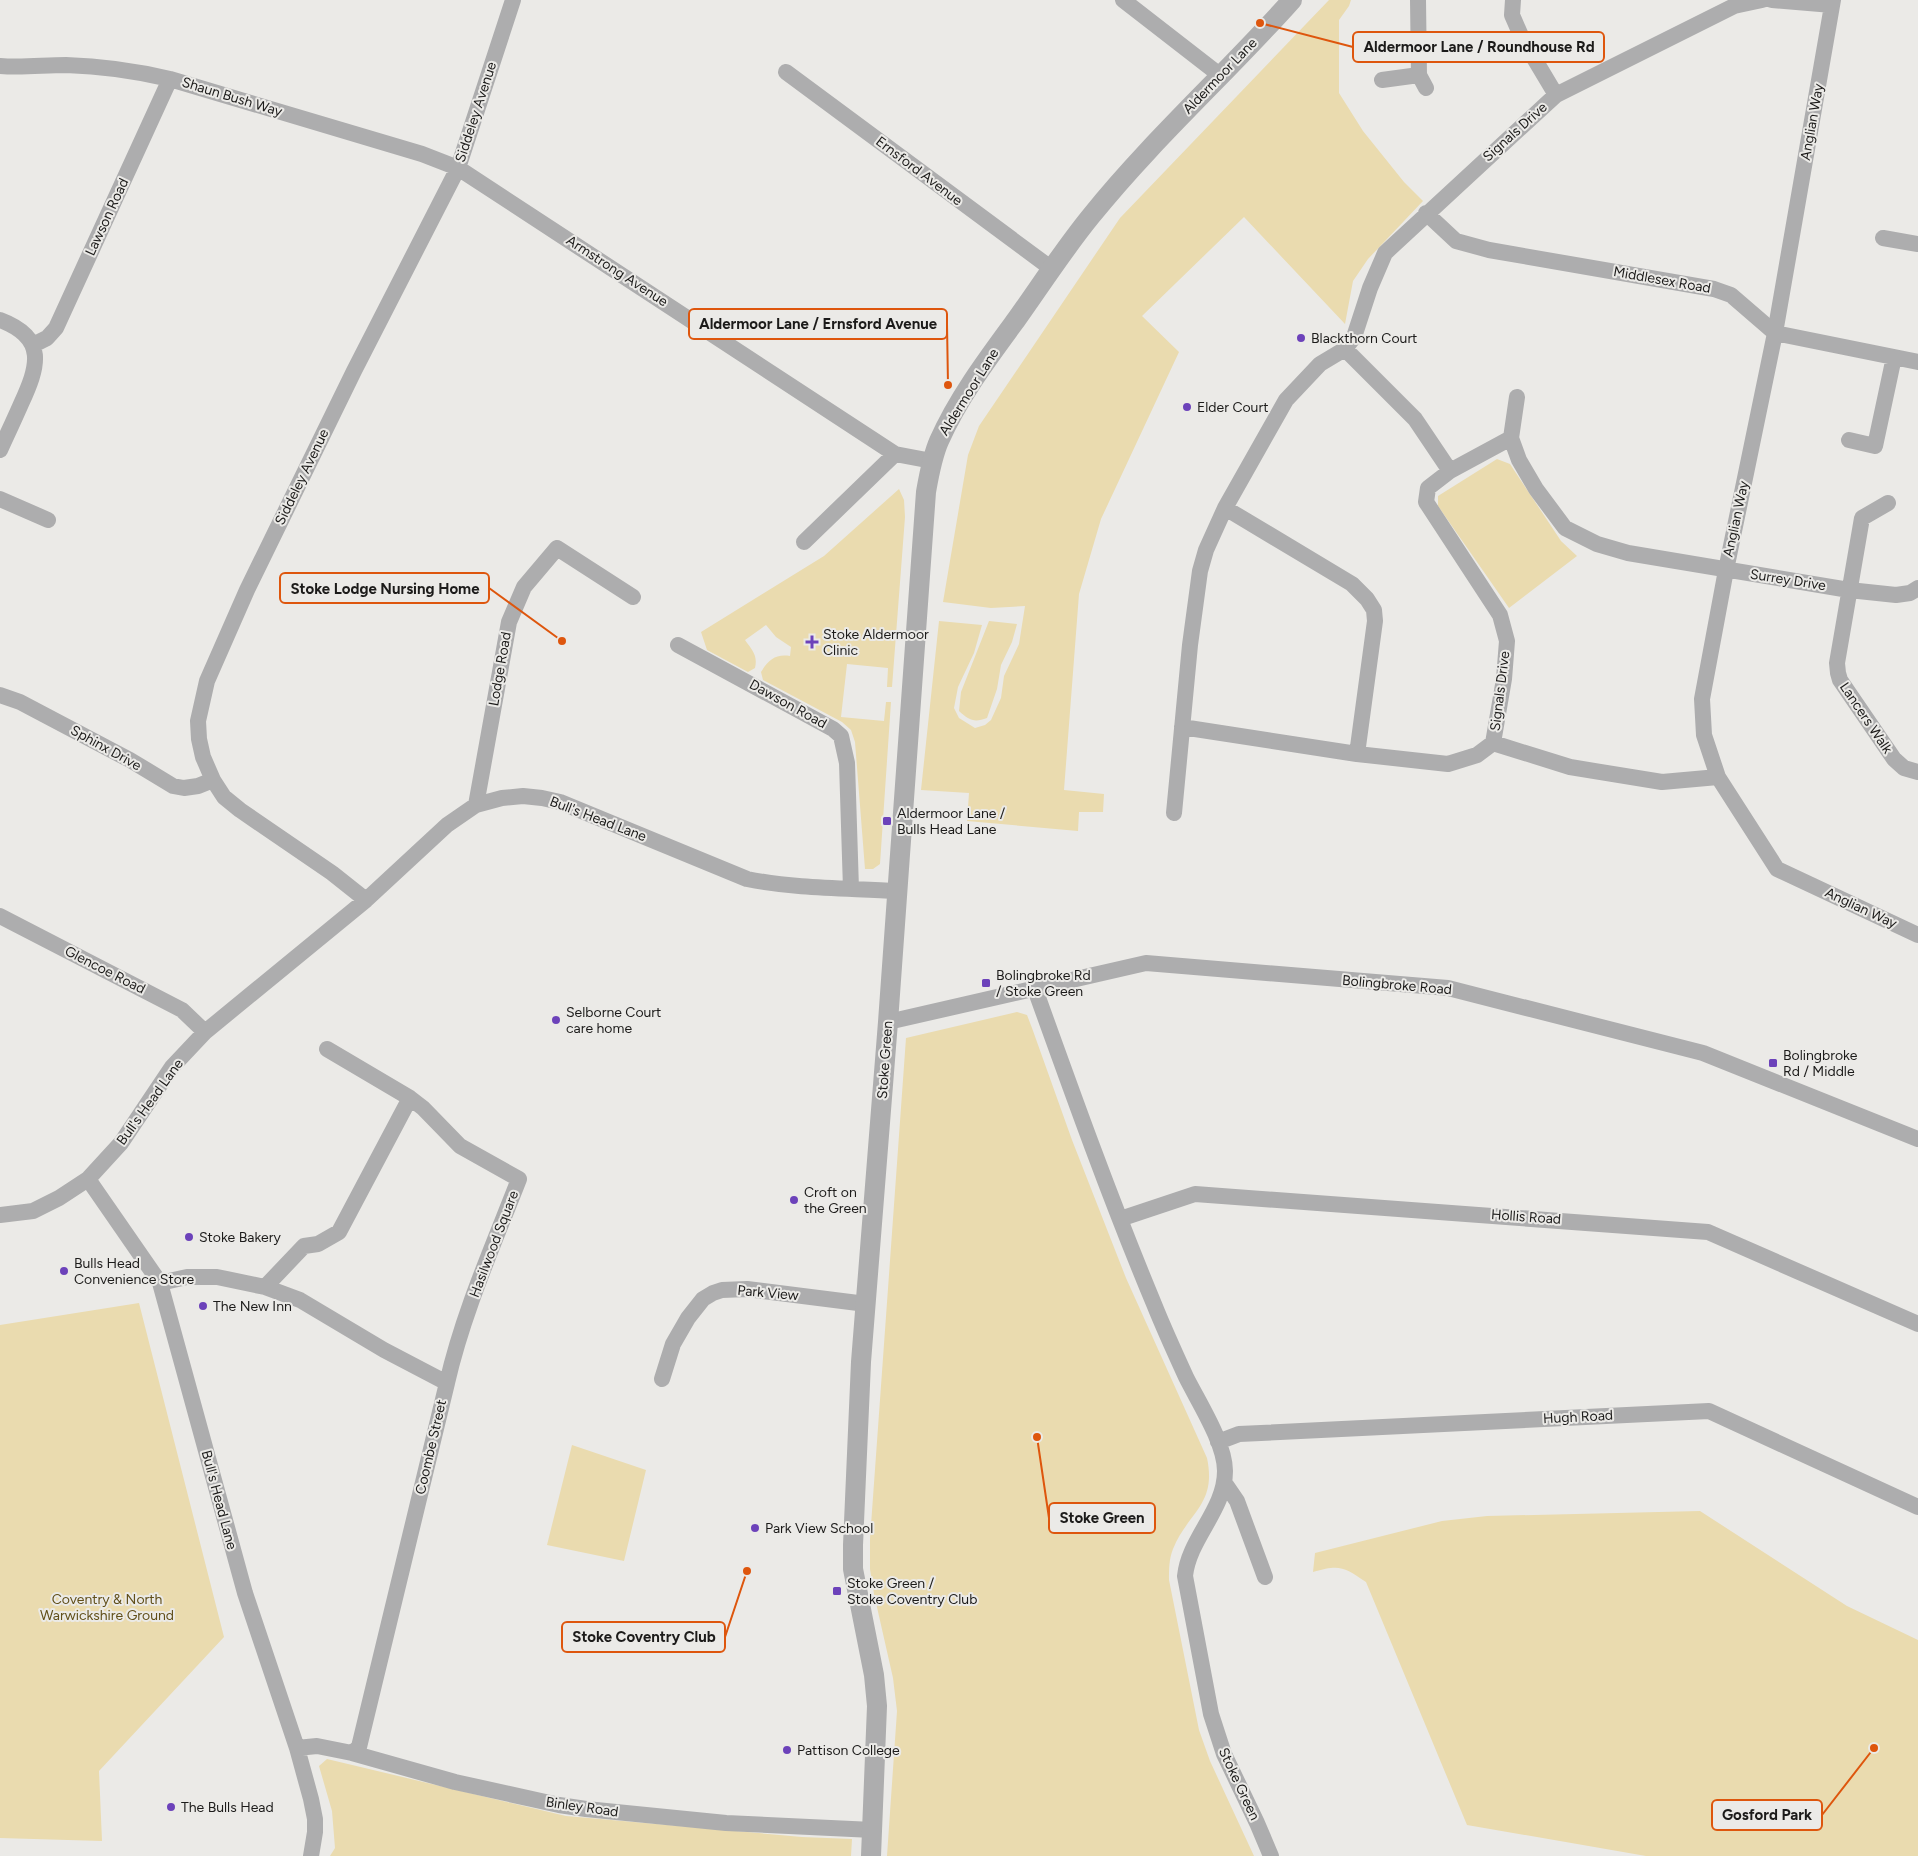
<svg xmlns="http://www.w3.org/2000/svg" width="1918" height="1856" viewBox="0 0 1918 1856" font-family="Figtree,sans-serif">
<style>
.green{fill:#eadbaf}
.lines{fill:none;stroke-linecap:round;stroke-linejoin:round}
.minor{stroke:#adadae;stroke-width:16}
.tertiary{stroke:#adadae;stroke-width:20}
.poi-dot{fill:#6c42ba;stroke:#ebeae7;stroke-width:2}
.labels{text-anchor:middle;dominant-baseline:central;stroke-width:4;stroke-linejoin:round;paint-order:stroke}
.street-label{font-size:14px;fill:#1c1b1a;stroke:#ebeae7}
.poi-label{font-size:14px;fill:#1c1b1a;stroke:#ebeae7;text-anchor:start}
.park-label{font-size:14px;fill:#614f19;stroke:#ebeae7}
.leader{fill:none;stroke:#de560d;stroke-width:2}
.callout-dot{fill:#de560d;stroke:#ebeae7;stroke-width:2}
.callout{fill:#ebeae7;stroke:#de560d;stroke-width:2}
.callout-label{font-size:15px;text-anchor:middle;font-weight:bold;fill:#1c1b1a}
</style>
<rect width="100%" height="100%" fill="#ebeae7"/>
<path class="green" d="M 1329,0 L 1351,0 L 1349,6 L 1339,20 L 1339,93 L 1363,131 L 1404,182 L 1423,201 L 1368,259 L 1353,281 L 1345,324 L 1244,217 L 1142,316 L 1179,352 L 1101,519 L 1079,594 L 1064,790 L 1104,794 L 1103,812 L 1079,812 L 1078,831 L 967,821 L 969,793 L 921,790 L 939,621 L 982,625 L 974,653 L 958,687 L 954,708 L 959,718 L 975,728 L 985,725 L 991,720 L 1001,698 L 1004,676 L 1019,644 L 1025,606 L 991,608 L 943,602 L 968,455 L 979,426 L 1120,218 Z
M 1497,459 L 1510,464 L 1561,541 L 1577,556 L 1509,608 L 1438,506 L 1438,496 Z
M 899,489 L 904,500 L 905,517 L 892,687 L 887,687 L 888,668 L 847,664 L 841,717 L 884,721 L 886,702 L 891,702 L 880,864 L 873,869 L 865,869 L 855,742 L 851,730 L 842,722 L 763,680 L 761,672 C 769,659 776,654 790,656 L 791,647 L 776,637 L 766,625 L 745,640 C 752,650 758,655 755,668 L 748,672 L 707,650 L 701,632 L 824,556 Z
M 989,621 L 1017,624 L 1012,642 L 1001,665 L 997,689 L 987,718 C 974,723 969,720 959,711 L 961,692 Z
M 1017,1012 L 1027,1015 L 1032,1028 L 1072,1140 L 1126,1278 L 1207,1458 C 1217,1505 1188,1512 1173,1549 C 1169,1559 1169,1569 1169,1580 L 1199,1730 L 1210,1761 L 1254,1856 L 887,1856 L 897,1711 L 893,1678 L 874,1594 L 870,1569 L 870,1539 L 906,1038 Z
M 139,1303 L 224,1637 L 99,1771 L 102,1841 L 0,1838 L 0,1325 Z
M 572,1445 L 646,1470 L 624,1561 L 547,1545 Z
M 1700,1511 L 1847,1606 L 1918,1640 L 1918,1856 L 1646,1856 L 1467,1825 L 1366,1582 C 1344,1567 1340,1564 1313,1572 L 1315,1553 L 1442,1521 L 1487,1516 Z
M 327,1759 L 566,1816 L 802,1837 L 852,1839 L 851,1856 L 330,1856 L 335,1848 L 332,1811 L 319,1766 Z"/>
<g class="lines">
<path class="minor" d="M 1123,0 L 1221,76
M 1418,0 L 1419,75 L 1426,88
M 1513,0 L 1512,15 L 1522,38 L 1556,95
M 1772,0 L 1832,5
M 1833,0 L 1775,333 L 1726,570 L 1702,699 L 1704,735 L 1718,777 L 1777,869 L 1918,935
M 0,66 C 22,68 44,65 66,65 C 101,66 136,71 170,79 L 422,154 L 458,168 L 895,454 L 932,461
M 786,72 L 1052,269
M 1382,80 L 1419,75
M 1426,213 L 1456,241 L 1489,250 L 1714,289 L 1731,295 L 1775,333 L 1918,362
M 1883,238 L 1918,244
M 0,320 C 48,338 38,367 21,404 C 14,420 7,435 0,450
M 33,345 L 47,338 L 56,328 L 170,79
M 1345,349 L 1415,419 L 1450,471
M 1517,397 L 1511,438 L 1519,460 L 1536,489 L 1565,528 L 1597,544 L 1628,553 L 1849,590 L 1896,595 L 1910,593 L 1918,588
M 1849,440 L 1875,446 L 1894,357
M 0,499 L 48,520
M 1888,503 L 1862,518 L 1837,663 L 1838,673 L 1840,680 L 1894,759 L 1904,768 L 1918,772
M 1225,508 L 1352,584 L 1367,599 L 1374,610 L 1375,621 L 1357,754
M 804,542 L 895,454
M 678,645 L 833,729 L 841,736 L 847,763 L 851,889
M 0,695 L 20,702 L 130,760 L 173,786 L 184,788 L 198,786 L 213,780
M 1182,727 L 1357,754 L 1448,764 L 1477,755 L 1493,743 L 1504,679 L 1507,641 L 1500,615 L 1426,502 L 1428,488 L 1450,471 L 1511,438
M 1493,743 L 1570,767 L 1662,782 L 1718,777
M 476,805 L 509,622 L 524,587 L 557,548 L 633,597
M 1174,813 L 1190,645 L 1200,571 L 1206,550 L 1225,508 L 1286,400 L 1320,364 L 1345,349 L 1354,337 L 1370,288 L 1385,253 L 1556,95 L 1734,6 L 1762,0
M 366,900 L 332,873 L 240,810 L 224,797 L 213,780 L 203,757 L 199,739 L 198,721 L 207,681 L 247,590 L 354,371 L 458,168 L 513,0
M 0,916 L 182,1010 L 205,1032
M 1035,989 C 1073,1095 1111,1201 1154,1304 C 1164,1329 1175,1353 1186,1377 C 1199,1403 1225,1443 1225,1471 C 1225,1510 1189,1538 1185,1576 L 1211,1714 L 1224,1754 L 1257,1823 L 1271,1856
M 888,1022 L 1146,963 L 1448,988 L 1703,1053 L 1918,1139
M 327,1049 L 410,1098 L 423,1108 L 460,1146 L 519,1179 C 493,1246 463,1313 447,1383
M 88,1179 L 160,1283 L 245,1593 L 297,1748 L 311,1799 L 315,1819 L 315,1832 L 311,1856
M 0,1215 L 33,1211 L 59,1198 L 88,1179 L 121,1143 L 172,1067 L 205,1032 L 366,900 L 447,825 L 476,805 L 502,798 L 523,796 L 542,798 L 560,802 L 747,879 C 796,889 847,888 897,891
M 1120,1219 L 1195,1194 L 1708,1232 L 1918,1324
M 160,1283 L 187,1277 L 217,1277 L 265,1287 L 300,1300 L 384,1350 L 447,1383 L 359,1747 L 352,1753
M 265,1287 L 304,1246 L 318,1244 L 339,1232 L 410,1098
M 662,1379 L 673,1344 L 688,1318 L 703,1299 L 713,1293 L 722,1290 L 747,1289 L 866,1304
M 1218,1442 L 1239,1434 L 1709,1411 L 1918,1507
M 1224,1482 L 1237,1501 L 1265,1577
M 297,1748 L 317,1746 L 352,1753 L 455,1782 L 559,1805 L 586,1809 L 726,1823 L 873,1830"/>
<path class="tertiary" d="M 871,1856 L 877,1706 L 874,1675 L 853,1569 L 853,1545 L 861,1362 L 888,1022 L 926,492 C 929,475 932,457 939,441 C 958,398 988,358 1016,320 C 1041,285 1064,249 1091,216 C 1153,139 1227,73 1292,0"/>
</g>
<g class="poi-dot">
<circle cx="1301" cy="338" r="5"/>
<circle cx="1187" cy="407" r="5"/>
<path d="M809.5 634.5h5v5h5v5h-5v5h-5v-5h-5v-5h5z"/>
<rect x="882" y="816" width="10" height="10" rx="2.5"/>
<rect x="981" y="978" width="10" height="10" rx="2.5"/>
<circle cx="556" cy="1020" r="5"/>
<rect x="1768" y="1058" width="10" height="10" rx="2.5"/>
<circle cx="794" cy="1200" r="5"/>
<circle cx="189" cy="1237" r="5"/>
<circle cx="64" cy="1271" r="5"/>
<circle cx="203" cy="1306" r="5"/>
<circle cx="755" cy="1528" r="5"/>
<rect x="832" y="1586" width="10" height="10" rx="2.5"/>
<circle cx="787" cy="1750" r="5"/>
<circle cx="171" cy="1807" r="5"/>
</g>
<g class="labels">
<g class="street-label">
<text transform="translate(1220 76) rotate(-46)">Aldermoor Lane</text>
<text transform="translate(232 97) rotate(17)">Shaun Bush Way</text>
<text transform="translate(476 112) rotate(-72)">Siddeley Avenue</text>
<text transform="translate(1812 122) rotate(-80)">Anglian Way</text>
<text transform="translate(1515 132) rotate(-42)">Signals Drive</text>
<text transform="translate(919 171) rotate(37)">Ernsford Avenue</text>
<text transform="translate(107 217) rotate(-65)">Lawson Road</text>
<text transform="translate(617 271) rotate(33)">Armstrong Avenue</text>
<text transform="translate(1662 280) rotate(10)">Middlesex Road</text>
<text transform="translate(969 392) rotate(-58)">Aldermoor Lane</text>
<text transform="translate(302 477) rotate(-64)">Siddeley Avenue</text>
<text transform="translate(1736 519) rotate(-78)">Anglian Way</text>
<text transform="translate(1788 580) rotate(9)">Surrey Drive</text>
<text transform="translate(500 669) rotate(-80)">Lodge Road</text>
<text transform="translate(1500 691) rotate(-83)">Signals Drive</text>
<text transform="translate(788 704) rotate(29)">Dawson Road</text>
<text transform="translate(1866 718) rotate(56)">Lancers Walk</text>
<text transform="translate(106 748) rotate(29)">Sphinx Drive</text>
<text transform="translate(598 819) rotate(21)">Bull's Head Lane</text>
<text transform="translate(1861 908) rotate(25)">Anglian Way</text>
<text transform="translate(105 970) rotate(27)">Glencoe Road</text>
<text transform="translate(1397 985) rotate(5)">Bolingbroke Road</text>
<text transform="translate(885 1060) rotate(-86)">Stoke Green</text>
<text transform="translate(150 1102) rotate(-54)">Bull's Head Lane</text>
<text transform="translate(1526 1217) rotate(4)">Hollis Road</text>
<text transform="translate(494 1244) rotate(-69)">Hasilwood Square</text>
<text transform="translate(768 1293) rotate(5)">Park View</text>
<text transform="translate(1578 1417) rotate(-3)">Hugh Road</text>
<text transform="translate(431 1447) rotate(-77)">Coombe Street</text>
<text transform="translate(219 1500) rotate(75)">Bull's Head Lane</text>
<text transform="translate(1239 1784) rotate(65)">Stoke Green</text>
<text transform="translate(582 1807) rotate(8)">Binley Road</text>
</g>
<g class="poi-label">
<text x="1311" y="338">Blackthorn Court</text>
<text x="1197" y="407">Elder Court</text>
<text x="823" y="634">Stoke Aldermoor<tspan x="823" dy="16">Clinic</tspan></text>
<text x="897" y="813">Aldermoor Lane /<tspan x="897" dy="16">Bulls Head Lane</tspan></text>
<text x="996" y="975">Bolingbroke Rd<tspan x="996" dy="16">/ Stoke Green</tspan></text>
<text x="566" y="1012">Selborne Court<tspan x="566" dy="16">care home</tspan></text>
<text x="1783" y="1055">Bolingbroke<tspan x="1783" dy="16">Rd / Middle</tspan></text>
<text x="804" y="1192">Croft on<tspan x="804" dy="16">the Green</tspan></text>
<text x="199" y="1237">Stoke Bakery</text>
<text x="74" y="1263">Bulls Head<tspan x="74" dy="16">Convenience Store</tspan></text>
<text x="213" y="1306">The New Inn</text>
<text x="765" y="1528">Park View School</text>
<text x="847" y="1583">Stoke Green /<tspan x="847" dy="16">Stoke Coventry Club</tspan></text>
<text x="797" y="1750">Pattison College</text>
<text x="181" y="1807">The Bulls Head</text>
</g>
<g class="park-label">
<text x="107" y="1599">Coventry &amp; North<tspan x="107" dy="16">Warwickshire Ground</tspan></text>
</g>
</g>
<path class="leader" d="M1260 23L1353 47M948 385L947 324M562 641L489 588M1037 1437L1049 1518M747 1571L725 1637M1874 1748L1822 1815"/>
<g class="callout-dot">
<circle cx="1260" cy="23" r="5"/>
<circle cx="948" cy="385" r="5"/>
<circle cx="562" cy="641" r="5"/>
<circle cx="1037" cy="1437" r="5"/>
<circle cx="747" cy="1571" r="5"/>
<circle cx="1874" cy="1748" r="5"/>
</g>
<g class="callout">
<rect x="1353" y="32" width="251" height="30" rx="5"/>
<rect x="689" y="309" width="258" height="30" rx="5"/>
<rect x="280" y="573" width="209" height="30" rx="5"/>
<rect x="1049" y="1503" width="106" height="30" rx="5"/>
<rect x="562" y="1622" width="163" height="30" rx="5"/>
<rect x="1712" y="1800" width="110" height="30" rx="5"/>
</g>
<g class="callout-label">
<text x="1479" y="52">Aldermoor Lane / Roundhouse Rd</text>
<text x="818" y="329">Aldermoor Lane / Ernsford Avenue</text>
<text x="385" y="594">Stoke Lodge Nursing Home</text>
<text x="1102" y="1523">Stoke Green</text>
<text x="644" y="1642">Stoke Coventry Club</text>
<text x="1767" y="1820">Gosford Park</text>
</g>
</svg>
